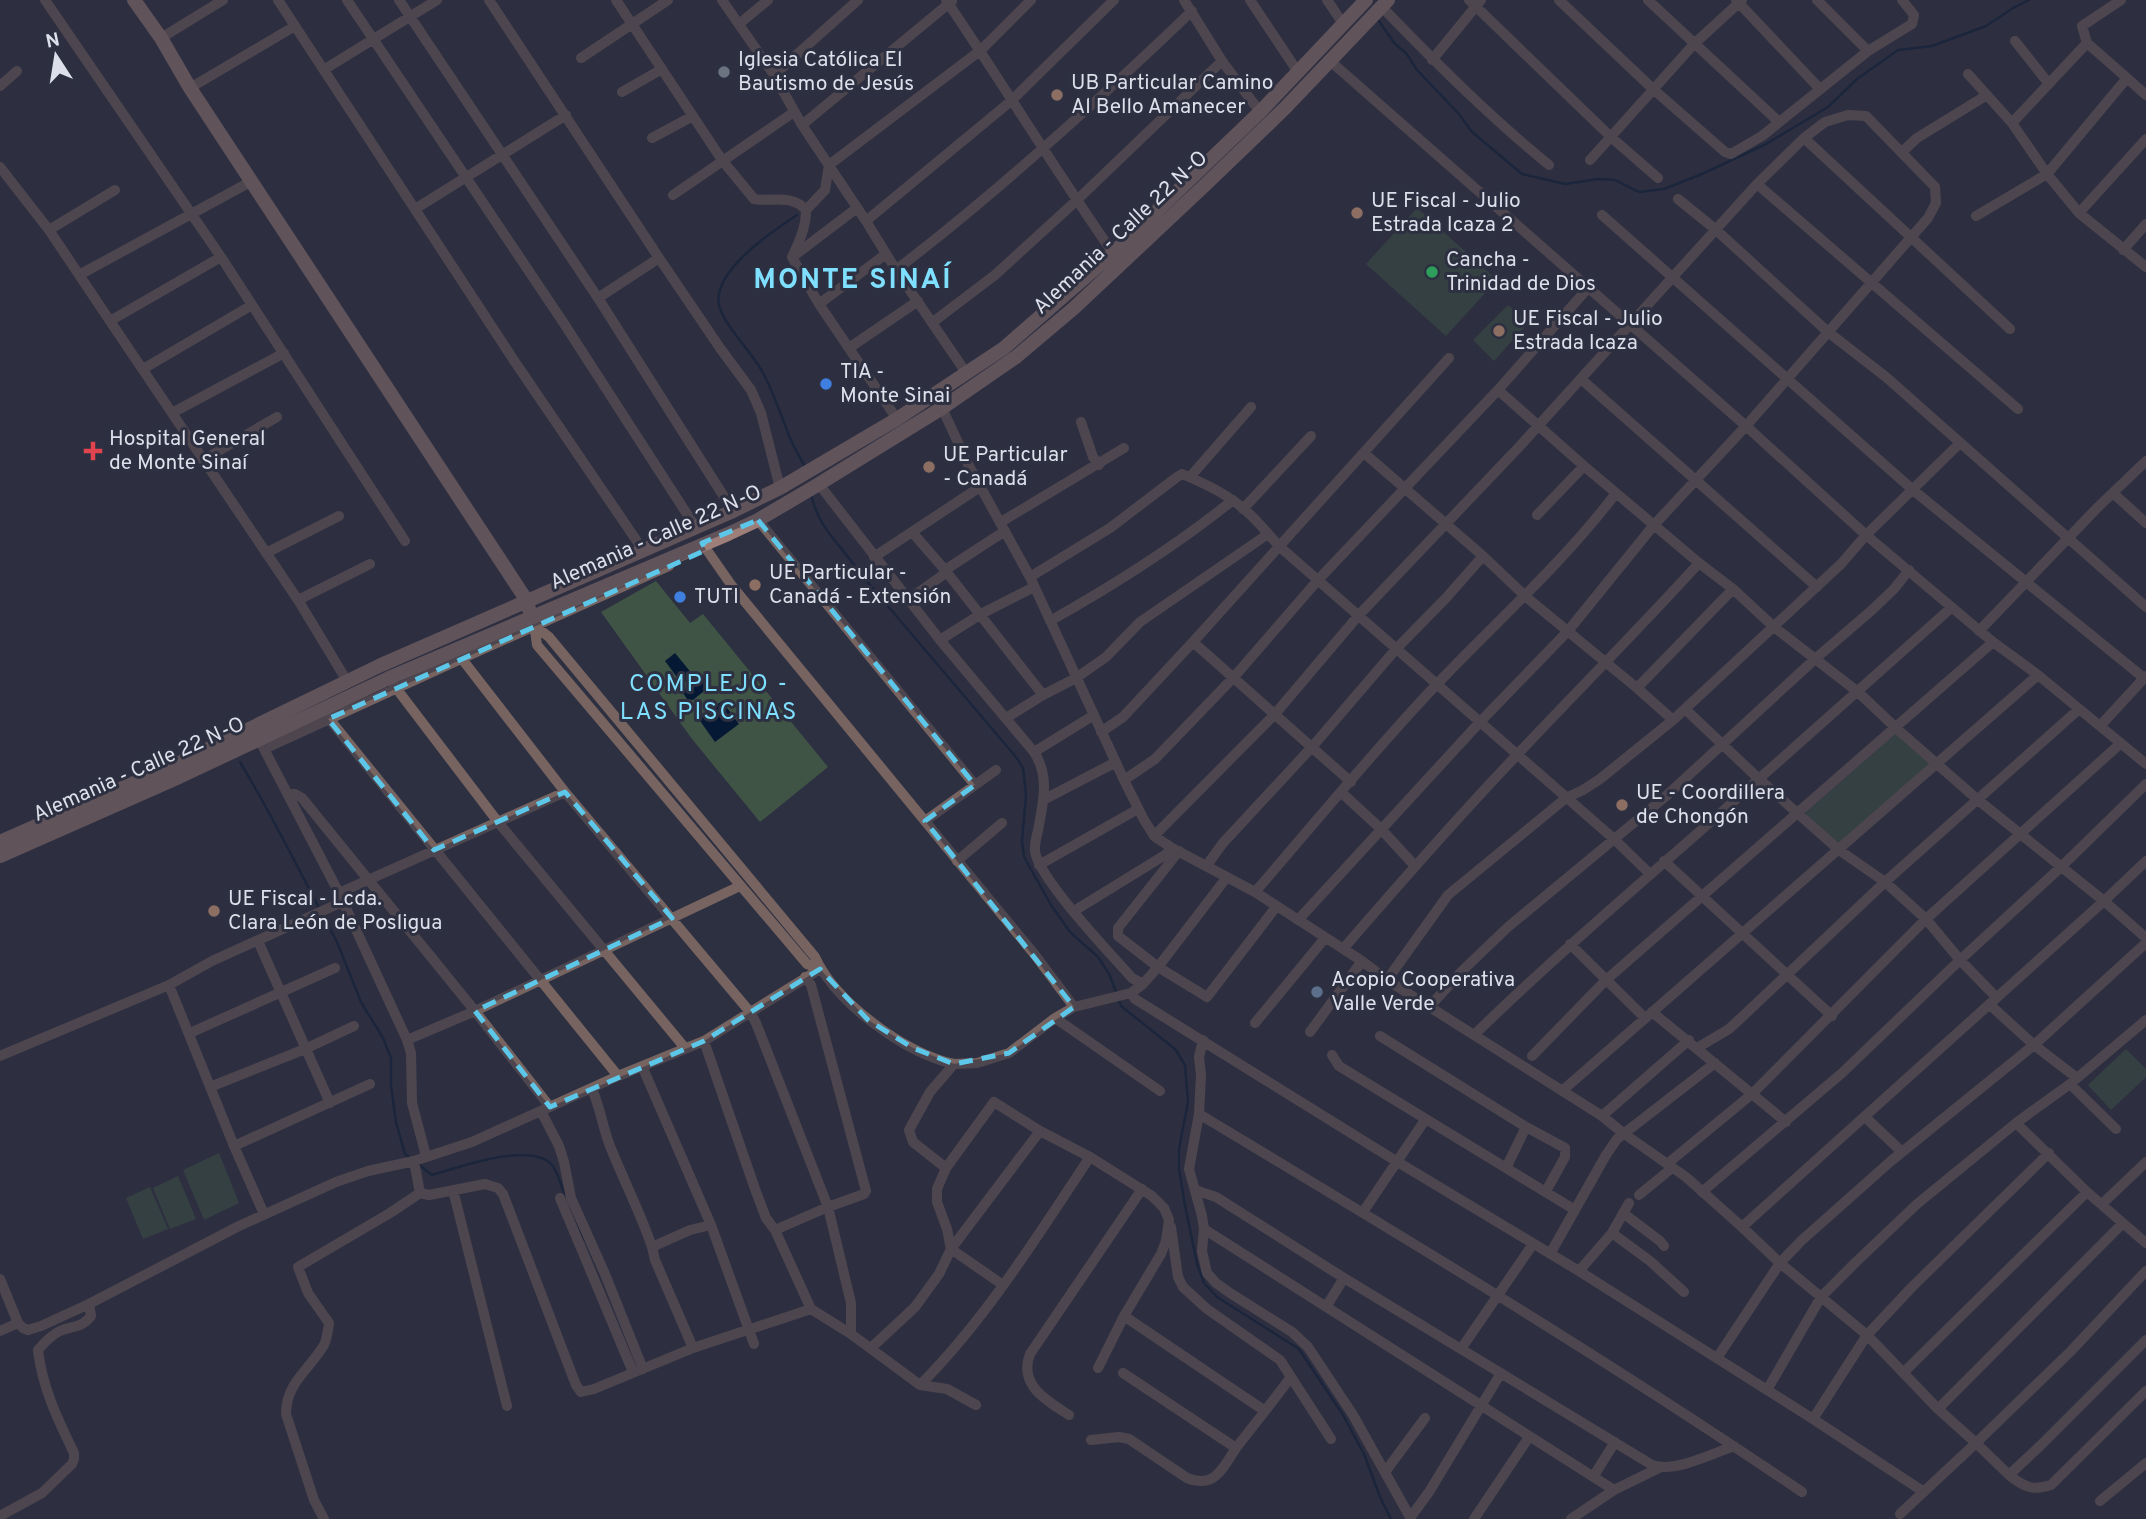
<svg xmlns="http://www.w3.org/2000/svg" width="2146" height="1519" viewBox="0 0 2146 1519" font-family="Overpass,sans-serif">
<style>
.green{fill:#3f5445}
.water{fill:#061934}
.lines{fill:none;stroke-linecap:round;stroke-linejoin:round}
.stream{stroke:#061934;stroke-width:2.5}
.street{stroke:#776360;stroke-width:10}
.secondary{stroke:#9e7e79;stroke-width:14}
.marked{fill:none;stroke:#5cc7e8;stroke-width:5;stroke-dasharray:14 9;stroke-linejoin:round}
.worship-dot{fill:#6b7280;stroke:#2d3041;stroke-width:2.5}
.education-dot{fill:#8d6e63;stroke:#2d3041;stroke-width:2.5}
.leisure-dot{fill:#2e9e5b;stroke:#2d3041;stroke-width:2.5}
.shop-dot{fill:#3f7fe0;stroke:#2d3041;stroke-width:2.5}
.health-dot{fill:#e0444e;stroke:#2d3041;stroke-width:2.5}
.service-dot{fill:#5c6f8a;stroke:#2d3041;stroke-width:2.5}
.labels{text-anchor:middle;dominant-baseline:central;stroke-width:6;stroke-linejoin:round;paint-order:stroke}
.poi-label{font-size:21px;fill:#dddfea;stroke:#2d3041;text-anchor:start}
.street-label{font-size:21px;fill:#dddfea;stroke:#2d3041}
.quarter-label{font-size:24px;letter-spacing:2px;fill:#7fdffe;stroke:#2d3041}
.district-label{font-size:28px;font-weight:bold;letter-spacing:2px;fill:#7fdffe;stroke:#2d3041}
</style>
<rect width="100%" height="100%" fill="#2d3041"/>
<path class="green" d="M 1417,208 L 1497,280 L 1446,336 L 1366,264 Z
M 1508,305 L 1529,322 L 1494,361 L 1473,340 Z
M 656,581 L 690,623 L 703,614 L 828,767 L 760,822 L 692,739 L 601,612 Z
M 1896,733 L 1931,764 L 1840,846 L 1805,813 Z
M 2126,1049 L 2146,1069 L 2146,1077 L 2111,1110 L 2088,1085 Z
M 219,1153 L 239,1203 L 204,1220 L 183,1170 Z
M 178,1176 L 196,1219 L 170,1229 L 153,1188 Z
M 150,1187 L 168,1229 L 143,1239 L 126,1198 Z"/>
<path class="water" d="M 675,653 L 693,675 L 682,684 L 665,661 Z
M 701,677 L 707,678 L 711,685 L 709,687 L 693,700 L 687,699 L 683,693 L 684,690 Z
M 722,701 L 739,724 L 715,742 L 698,718 Z"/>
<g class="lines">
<path class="stream" d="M 1376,17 L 1395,44 L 1406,53 L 1417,70 L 1459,114 L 1472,132 L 1522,174 L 1565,184 L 1598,179 L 1615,180 L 1639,192 L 1664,189 L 1702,174 L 1766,144 L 1828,107 L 1857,79 L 1898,50 L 1932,46 L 1951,39 L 1986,26 L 2013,8 L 2029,0
M 797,215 C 773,231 712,271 719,305 C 724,326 753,353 763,373 C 774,393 781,416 790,438 C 794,448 800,457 805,467
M 811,494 C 819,530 840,543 859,572 L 1016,757 L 1023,768 L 1026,795 L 1022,841 L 1024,857 L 1051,905 L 1070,932 L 1098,957 L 1109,974 L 1117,994
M 240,762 C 269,810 294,860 320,910
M 323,916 L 337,942 L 361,1002 L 383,1038 L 391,1058 L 391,1086 L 396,1122 L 405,1154 L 410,1158
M 1119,1000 L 1121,1006 L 1175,1049 L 1185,1065 L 1188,1102 L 1179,1149 L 1179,1169 L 1185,1205 L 1197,1264 L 1204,1283 L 1217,1297 L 1299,1349 L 1343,1415 L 1364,1454 L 1380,1497 L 1391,1519
M 418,1164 L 432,1175 C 460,1167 530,1141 552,1165 C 559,1174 562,1190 567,1200 C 572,1214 578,1227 585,1240"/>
<path class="street" d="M 45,0 L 221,257 L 405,541
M 278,0 L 515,362 L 643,550
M 347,0 L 563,322 L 696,528
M 399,0 L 598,298 L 733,511
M 489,0 L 659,258 L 720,348 L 751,390 L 761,413 L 780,488
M 616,0 L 722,160 L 754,199 C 772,202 792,194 806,210 C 806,228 799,242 792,257 L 819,304 L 897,419
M 722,0 L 774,75 L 802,125 L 866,221 L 896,270 L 967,374
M 946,0 C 1003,84 1055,170 1113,253
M 1184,0 L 1222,61 L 1260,112
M 1250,0 L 1298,72
M 1327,0 L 1344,25
M 1469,0 L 1612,138 L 1658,178
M 1559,0 L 1653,89 L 1725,152 L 1731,154 L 1762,136 L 1868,51 L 1817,0
M 1648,0 L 1779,122
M 1736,0 L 1820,89
M 1382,7 C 1435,62 1489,116 1549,165
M 739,24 L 768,0
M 161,38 L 223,0
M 2015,41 L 2049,84
M 1868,51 L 1912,24 L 1914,15 L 1902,0
M 581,58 L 668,0
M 1329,60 L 1746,426 L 1866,535 L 1993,642 L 2038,675 L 2146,764
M 1432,60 L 1481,0
M 325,69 L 437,0
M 1968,74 L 2012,123 L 2047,174 L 2079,213 L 2146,267
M 774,75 L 858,0
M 2127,78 L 2146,95
M 0,86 L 17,71
M 190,88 L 295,26
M 622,92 L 662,69
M 2012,123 L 2087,43 L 2082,26 L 2121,0
M 802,125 L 952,1
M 652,138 L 693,116
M 1804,138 L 2010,329
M 1902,152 L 1917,138 L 1987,95
M 1590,160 L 1694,44 L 1742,0
M 0,167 L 49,230 L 110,321 L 298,600 L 347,681
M 1757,184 L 2018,409
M 673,195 L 794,112
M 1678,199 L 1715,229 L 1828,332 L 1886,377 L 2146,607
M 415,209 L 566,115
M 806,210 L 825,190 L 829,165 L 981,50 L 1031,0
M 2079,213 L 2146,139
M 1602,215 L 1913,490 L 2144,678
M 1976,216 L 2047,174 L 2127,78 L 2087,43
M 866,221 L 1011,101 L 1114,0
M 49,230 L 115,190
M 2123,250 L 2146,224
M 795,255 L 857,208
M 896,270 C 1000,190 1097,102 1192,11
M 79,275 L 252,181
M 598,298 L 659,258
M 819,304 L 886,254
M 110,321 L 221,257
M 933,322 L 995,275 L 1076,201 L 1222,61
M 849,348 L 918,301
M 143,369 L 252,305
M 1581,379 L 1817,587
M 1498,390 L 1584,466 L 1699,563 L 1733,589 L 1774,627 L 1858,692 L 1896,728 L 1978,800 L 2104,901 L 2146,938
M 942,408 L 969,466 L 1030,577 L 1124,780 L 1143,818 L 1154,836 L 1172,848 L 1255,892 L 1362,961 L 1387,980 L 1602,1116 L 1623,1133 L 1686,1177 L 1742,1227 L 1780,1263 L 1867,1335 L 1938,1409
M 172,413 L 284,353
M 1081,422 L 1093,457 L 1099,465
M 1364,453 L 1483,556 L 1525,596 L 1637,688 L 1673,720
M 203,460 L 277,417
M 1190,477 L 1251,407
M 818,483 L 940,640 L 1034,752 C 1049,775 1044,799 1039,825 C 1038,833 1034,842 1035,851 C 1038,878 1111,954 1132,978 L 1143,984
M 2113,493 L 2146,523
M 1243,509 L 1311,436
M 1537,515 L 1584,466
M 758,520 L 975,785
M 1001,522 L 1124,448
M 1005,531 L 945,570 L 1043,695
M 912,532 L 945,570
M 702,543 L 732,586 L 1035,955 L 1074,1007
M 266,553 L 339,516
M 874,557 L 980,487
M 1030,577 L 1110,528 L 1177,477 L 1182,474 C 1199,481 1217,489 1232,500 C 1251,512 1265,531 1280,547 L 1614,839 L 1649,873
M 298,600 L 370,564
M 908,600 L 947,572
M 1050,621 C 1114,585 1176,546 1233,500
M 534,623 L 537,645 L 807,964 L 820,969
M 535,626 L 549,637 L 815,957 C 836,1003 905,1053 954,1064
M 1979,631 L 2098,507 L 2146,461
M 940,640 L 981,614 L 1034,587
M 1193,642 L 1351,782
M 455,650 L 565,792 L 750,1012 L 756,1023 L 828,1207 L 851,1303 L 851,1334
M 393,684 L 498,822 L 685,1048
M 1637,688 L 1733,589
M 1685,709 L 1759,779 L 1839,850 L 1885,882 L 1926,919 L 1960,960 L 1996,997
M 326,715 L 618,1076
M 1006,718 L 1043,695 L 1076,678 L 1106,657 L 1140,622 L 1268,534
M 2100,726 L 2146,676
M 1101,732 L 1123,717 L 1193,642 L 1449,358
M 262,745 L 339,893 L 407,1040 L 411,1053 L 412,1103 L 426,1156
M 264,749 L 461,659 L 669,566
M 1034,752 L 1094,715
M 1124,780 L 1155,759 L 1234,677 L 1318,580 L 1498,390 L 1588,288
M 1342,793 L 1381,829 L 1415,866
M 289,794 L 295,794 L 302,798 L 475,1011 L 550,1107
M 1043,800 L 1116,762
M 925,821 L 996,770
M 1154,836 L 1275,714 L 1358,616 L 1519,447 L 1757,184 L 1804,138 L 1825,122 L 1848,115 L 1866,116 L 1935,187 L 1936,203 L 1928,218 L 1746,426 L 1654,525 L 1568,631 L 1480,722 L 1298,920
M 1179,851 L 1118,928 L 1118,936 L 1158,967 L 1207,997 L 1276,907
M 957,861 L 1002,823
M 1664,861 L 1832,1016
M 1039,865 L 1138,809
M 1207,865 L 1223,843 L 1312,747 L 1396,649 L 1446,598 L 1483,556
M 1255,892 C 1316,822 1374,750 1438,683 C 1498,620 1563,563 1616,493
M 339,893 L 565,792
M 1074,911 L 1165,855 L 1172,848
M 258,941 L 330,1103
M 1570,944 L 1645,1018
M 1343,949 C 1400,883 1457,818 1516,756 C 1577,691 1639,629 1699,563
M 1387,980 L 1448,895 L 1566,798 L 1583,790 L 1600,779 L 1673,720 L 1841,564 L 1866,535 L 1960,443
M 169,985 L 234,1146 L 264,1214
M 1131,993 L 1135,999 L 1396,1161 L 1579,1271 L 1813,1419 L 1924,1492
M 1989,1004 L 2034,1045 L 2077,1078
M 1430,1006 L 1463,970 L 1508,927 L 1665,797 L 1815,659 L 1872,610 L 1894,589 L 1909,570
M 1652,1012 L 1786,1122
M 1055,1018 L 1160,1091
M 1255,1023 L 1325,938
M 1310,1032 L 1362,961
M 190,1033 L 335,968
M 1474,1035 C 1555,956 1640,884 1724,810 C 1800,743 1875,675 1951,608
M 1380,1036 L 1526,1127 L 1565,1148 L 1565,1157 L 1546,1191
M 407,1040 L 475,1011 L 740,886
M 1203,1040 L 1199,1057 L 1201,1075 L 1199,1114 L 1189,1169 L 1202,1216 L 1204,1229 L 1202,1251 L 1207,1273 L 1216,1283 L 1230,1293 L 1292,1332 L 1308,1347 L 1353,1415 L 1411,1519
M 704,1041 L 755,1189 L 766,1218 L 775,1230 L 811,1309 L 851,1334 L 920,1385 L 947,1389 L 976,1405
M 1697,1048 L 1729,1029 L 1742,1017 L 1885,882 L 2078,710
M 1332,1055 L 1339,1066 L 1575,1210
M 0,1056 L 169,985 L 212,961 L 342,902
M 1532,1056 L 1606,980 L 1993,642
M 642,1066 L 711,1225 L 754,1344
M 2070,1084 L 2116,1129
M 210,1087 L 305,1049 L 354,1026
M 592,1089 C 601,1109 603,1131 612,1151 C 625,1183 641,1214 652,1247
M 1562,1091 L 2038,675
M 541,1111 L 559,1146 L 564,1162 L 571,1198 L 605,1274 L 643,1369
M 1199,1114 C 1402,1236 1606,1359 1802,1492
M 1602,1116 L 1689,1040
M 1865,1117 L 1902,1152
M 2016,1123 L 2087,1192 L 2146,1243
M 234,1146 L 370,1084
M 414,1161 L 420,1193 L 429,1195 L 485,1184 L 498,1188 L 503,1194 L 576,1385 L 581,1392 L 594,1389 L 693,1348 L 811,1309
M 1667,1164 L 1752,1094 L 1926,919 L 2121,743
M 946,1168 L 913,1142 L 909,1130 L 930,1092 L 954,1064 L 977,1063 L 1009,1053 L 1055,1018 L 1074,1007 L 1131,993 L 1143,984 L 1158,967 L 1227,877
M 1506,1168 L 1526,1127
M 453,1190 L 507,1406
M 1195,1190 L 1216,1197 L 1344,1278 L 1652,1465 C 1674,1473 1712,1454 1734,1446
M 1702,1192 L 1842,1073 L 1960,960 L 2061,867 L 2146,784
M 1639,1195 L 1672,1168
M 560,1198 L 633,1372
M 2102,1204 L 2146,1162
M 1363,1212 L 1425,1120
M 1623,1213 L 1660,1241 L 1664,1246
M 1171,1227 L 1178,1277 L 1183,1287 L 1207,1309 L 1280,1360 L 1331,1439
M 1742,1227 L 2104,901 L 2146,861
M 1204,1229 L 1614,1490 L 1659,1468
M 775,1230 L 828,1207 L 864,1194 L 866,1191 L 811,985 L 805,977
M 1612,1233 L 1650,1261 L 1684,1292
M 1550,1254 L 1606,1155 L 1617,1139 L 1715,1063
M 1579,1271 L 1612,1233 L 1629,1203
M 2146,1271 L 2071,1351 L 1976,1443 L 2009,1475 L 2040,1446 L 2146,1340
M 0,1279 L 18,1323 L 23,1328 L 28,1330 L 41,1326 L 89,1304 L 239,1226 L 336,1182 L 368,1171 L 414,1161 L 472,1142 L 618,1076 L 704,1041 L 820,969
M 1003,1285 L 951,1249 L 947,1229 L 937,1202 L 937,1189 L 946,1168 L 994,1102 L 1040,1131 L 1090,1157 L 1152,1196 L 1164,1208 L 1169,1220 L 1166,1241 L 1161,1254 L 1124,1316 L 1098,1368
M 1326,1307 L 1344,1278
M 0,1331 L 18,1323
M 693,1348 L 655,1260 L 652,1247 L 690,1230 L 711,1225
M 871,1348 L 915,1307 L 939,1274 L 951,1249 L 1040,1131
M 1461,1349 L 1533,1244
M 1717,1358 L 1780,1263 L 1801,1241 L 1891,1161 L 2034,1045 L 2146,943
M 1904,1372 L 2087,1192
M 1123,1373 L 1236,1448 L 1265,1411 L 1124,1316
M 920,1385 C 987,1318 1037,1236 1090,1157
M 1767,1390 L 1821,1297 L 1856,1262 L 1917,1204 L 2016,1123 L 2070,1084 L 2146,1020
M 1265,1411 L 1291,1377
M 1069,1415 C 1047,1401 1018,1385 1030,1354 L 1142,1189
M 1813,1419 L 1867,1335 L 1912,1287 L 2049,1153
M 1091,1440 L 1119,1437 L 1129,1439 L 1187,1478 C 1215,1489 1223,1468 1236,1448
M 1385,1472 L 1425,1418
M 2009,1475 C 2024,1487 2032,1491 2051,1485 L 2146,1391
M 1593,1477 L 1615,1442
M 2100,1501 L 2146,1463
M 1900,1514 L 1976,1443 L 1938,1409 L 2123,1223
M 0,1516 L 42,1493 L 72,1464 L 74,1459 L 74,1453 C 58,1420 42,1387 38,1350 C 44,1343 51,1335 60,1331 C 71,1326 82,1328 91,1316 L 89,1304
M 1410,1518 L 1429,1492 L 1501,1373
M 324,1519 L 314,1500 L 286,1414 C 286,1383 309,1370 324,1345 C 327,1339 328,1331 329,1323 L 308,1293 L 298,1267 L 390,1213 L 420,1193
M 1474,1519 L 1529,1437
M 1571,1519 L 1614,1490"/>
<path class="secondary" d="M 134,0 L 161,38 L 190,88 L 527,601 L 529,609
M 0,842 L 177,764 L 381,665 L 733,511 L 780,488 L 897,419 L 1004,348 L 1113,253 L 1260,112 L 1366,0
M 0,856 L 179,777 L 389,678 L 728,534 L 758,520 L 814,487 L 942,408 L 1016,357 L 1074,308 L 1205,185 L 1285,108 L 1388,0"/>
</g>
<path d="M0 0H2146V1519H0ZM 758,520 L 975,785 L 925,821 L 1074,1007 L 1009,1053 L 954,1064 L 913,1048 L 868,1020 L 820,969 L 704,1041 L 550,1107 L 475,1011 L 672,918 L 565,792 L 434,850 L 328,719 L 706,550 L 702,543 Z" fill="#2d3041" fill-opacity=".55" fill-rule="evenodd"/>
<path class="marked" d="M 758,520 L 975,785 L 925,821 L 1074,1007 L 1009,1053 L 954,1064 L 913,1048 L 868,1020 L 820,969 L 704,1041 L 550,1107 L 475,1011 L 672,918 L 565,792 L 434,850 L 328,719 L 706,550 L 702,543 Z"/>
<circle class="worship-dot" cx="724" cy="72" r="7"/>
<g class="education-dot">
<circle cx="1057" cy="95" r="7"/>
<circle cx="1357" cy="213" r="7"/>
<circle cx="1499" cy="331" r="7"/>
<circle cx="929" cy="467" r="7"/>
<circle cx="755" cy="585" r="7"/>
<circle cx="1622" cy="805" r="7"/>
<circle cx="214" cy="911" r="7"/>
</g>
<circle class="leisure-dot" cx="1432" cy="272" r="7"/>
<g class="shop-dot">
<circle cx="826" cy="384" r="7"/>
<circle cx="680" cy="597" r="7"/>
</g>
<path class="health-dot" d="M89.5 440.5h7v7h7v7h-7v7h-7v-7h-7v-7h7z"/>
<circle class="service-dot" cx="1317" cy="992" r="7"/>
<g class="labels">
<g class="poi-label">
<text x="738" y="60">Iglesia Católica El<tspan x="738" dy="24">Bautismo de Jesús</tspan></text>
<text x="1071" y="83">UB Particular Camino<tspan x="1071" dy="24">Al Bello Amanecer</tspan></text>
<text x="1371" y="201">UE Fiscal - Julio<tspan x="1371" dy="24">Estrada Icaza 2</tspan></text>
<text x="1446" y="260">Cancha -<tspan x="1446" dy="24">Trinidad de Dios</tspan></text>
<text x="1513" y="319">UE Fiscal - Julio<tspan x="1513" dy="24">Estrada Icaza</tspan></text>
<text x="840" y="372">TIA -<tspan x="840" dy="24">Monte Sinai</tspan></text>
<text x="109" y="439">Hospital General<tspan x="109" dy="24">de Monte Sinaí</tspan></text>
<text x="943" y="455">UE Particular<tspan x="943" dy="24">- Canadá</tspan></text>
<text x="769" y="573">UE Particular -<tspan x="769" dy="24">Canadá - Extensión</tspan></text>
<text x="694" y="597">TUTI</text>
<text x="1636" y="793">UE - Coordillera<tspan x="1636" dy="24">de Chongón</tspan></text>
<text x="228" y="899">UE Fiscal - Lcda.<tspan x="228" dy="24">Clara León de Posligua</tspan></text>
<text x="1331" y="980">Acopio Cooperativa<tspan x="1331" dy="24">Valle Verde</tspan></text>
</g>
<g class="street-label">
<text transform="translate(1121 233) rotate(-43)">Alemania - Calle 22 N-O</text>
<text transform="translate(656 538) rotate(-24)">Alemania - Calle 22 N-O</text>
<text transform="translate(139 770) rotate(-24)">Alemania - Calle 22 N-O</text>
</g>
<g class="quarter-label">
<text x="709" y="685">COMPLEJO -<tspan x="709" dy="28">LAS PISCINAS</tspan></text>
</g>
<g class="district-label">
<text x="853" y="281">MONTE SINAÍ</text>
</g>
</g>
<g transform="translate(56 56) rotate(348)" stroke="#2d3041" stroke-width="5" paint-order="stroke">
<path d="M0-5L12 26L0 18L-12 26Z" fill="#dddfea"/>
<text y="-10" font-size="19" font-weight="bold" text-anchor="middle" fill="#dddfea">N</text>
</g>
</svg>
